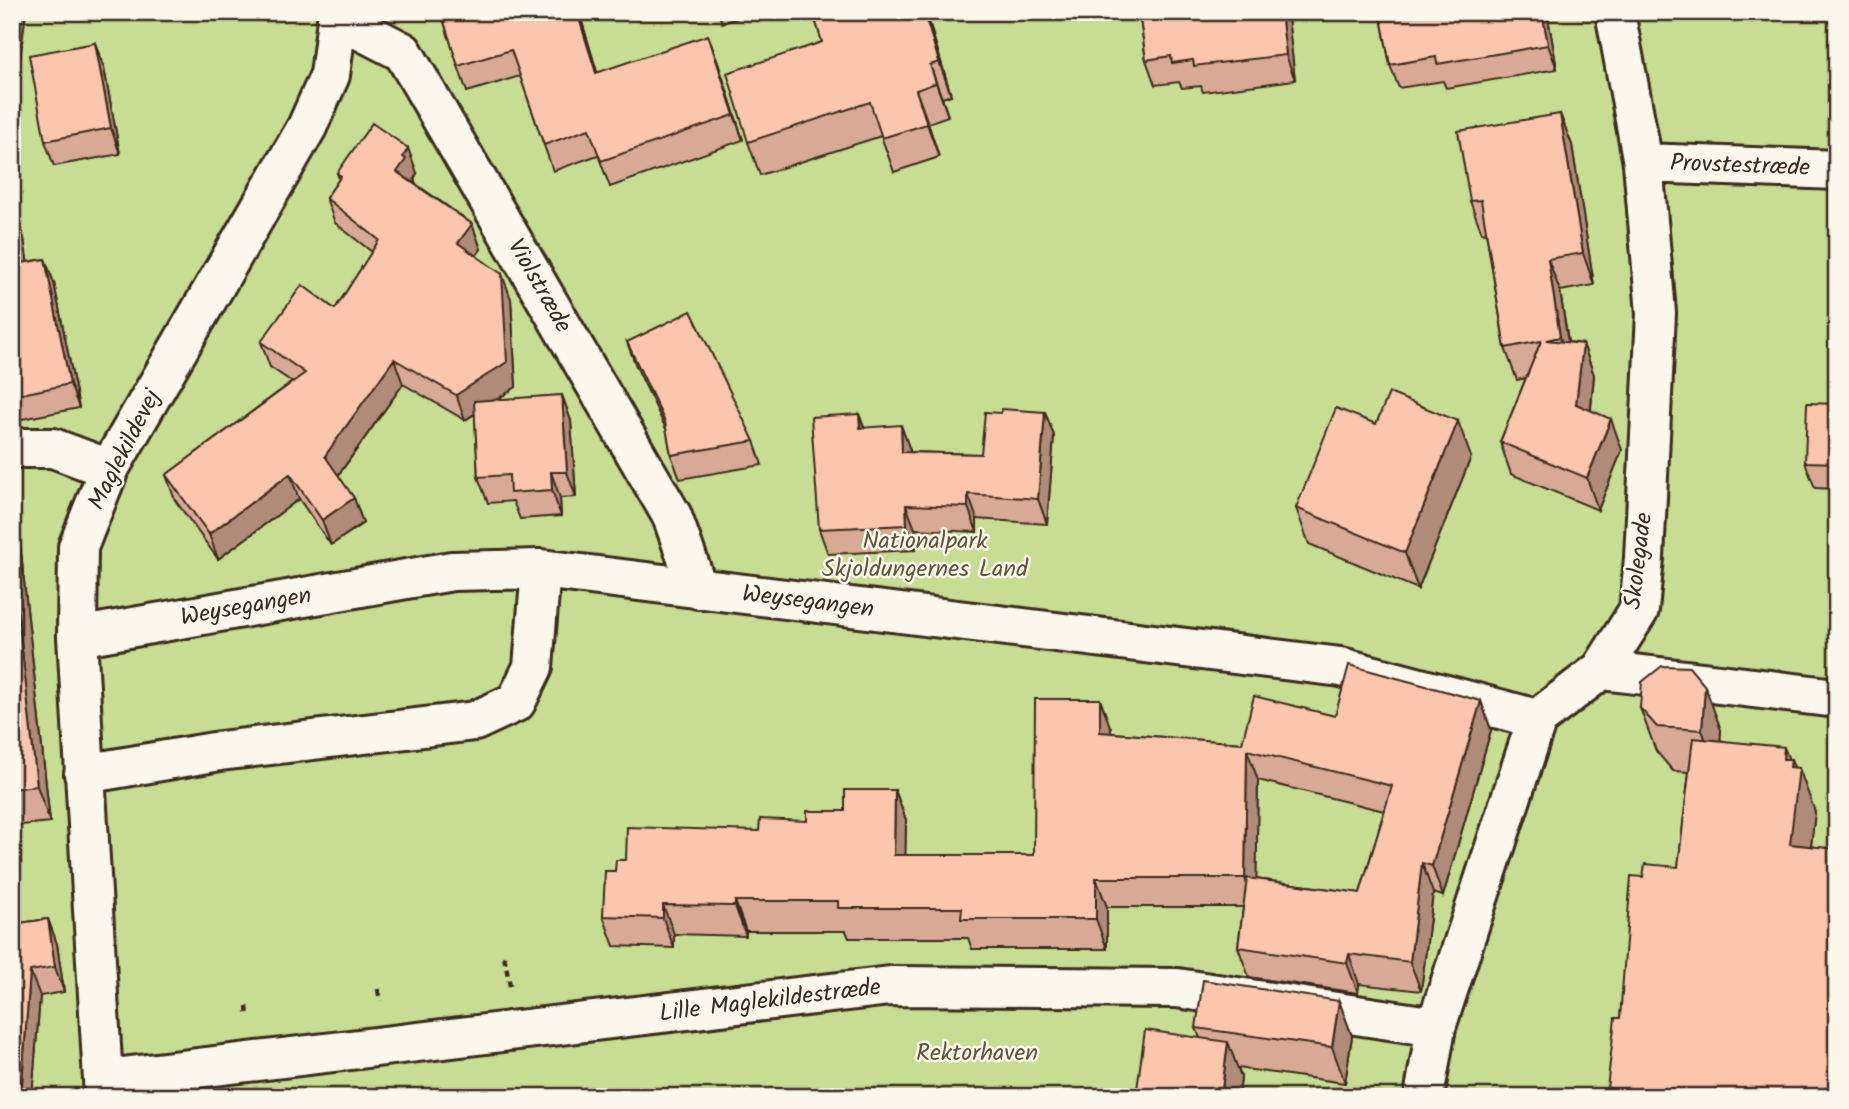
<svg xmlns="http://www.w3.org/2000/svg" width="1849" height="1109" viewBox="0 0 1849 1109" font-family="Kalam,sans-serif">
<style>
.green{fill:#c6dd93;stroke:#808458;stroke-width:2}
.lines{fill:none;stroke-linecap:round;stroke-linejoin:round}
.minor-casing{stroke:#3b2a1e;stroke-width:44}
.path{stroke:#3b2a1e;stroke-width:4.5;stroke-dasharray:7 5;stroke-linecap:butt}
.minor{stroke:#fbf7ec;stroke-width:38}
.wall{fill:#d8aa95;stroke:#3b2a1e;stroke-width:2;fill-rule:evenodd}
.shaded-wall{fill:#b08b79;stroke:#3b2a1e;stroke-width:2}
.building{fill:#fbc6ad;stroke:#3b2a1e;stroke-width:2}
.labels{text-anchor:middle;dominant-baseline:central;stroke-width:5;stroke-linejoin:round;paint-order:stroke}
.street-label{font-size:24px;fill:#3b2a1e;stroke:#fbf7ec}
.park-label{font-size:24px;fill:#5e573b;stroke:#fbf7ec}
</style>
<rect width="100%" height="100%" fill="#fbe8d9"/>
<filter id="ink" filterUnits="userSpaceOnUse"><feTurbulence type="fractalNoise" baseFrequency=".0143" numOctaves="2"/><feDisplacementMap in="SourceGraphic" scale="14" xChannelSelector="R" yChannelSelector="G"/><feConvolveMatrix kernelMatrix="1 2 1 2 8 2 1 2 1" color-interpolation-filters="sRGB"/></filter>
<g filter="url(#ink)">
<path class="green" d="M 12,12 L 1837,12 L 1837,1097 L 12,1097 Z"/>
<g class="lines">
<defs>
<path id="minor" d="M 339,19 L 403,52 L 672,516 L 698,589
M 1643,163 L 1837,170
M 12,448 L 53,448 L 109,469
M 77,637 L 452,571 L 541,569 L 1341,667 L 1537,719
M 1601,670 L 1837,698
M 84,774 L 220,751 L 475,721 L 516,702 L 533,667 L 541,569
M 105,1079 L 890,986 L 1177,988 L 1436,1027
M 104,1097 L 77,637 L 78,547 L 109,469 L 307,127 L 330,75 L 338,12
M 1424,1097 L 1436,1027 L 1537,719 L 1601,670 L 1639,610 L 1644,558 L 1656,313 L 1643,163 L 1615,12"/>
</defs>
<use href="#minor" class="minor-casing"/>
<path class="path" d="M 504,956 L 510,986
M 378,989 L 380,1001
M 247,1006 L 248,1017"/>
<use href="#minor" class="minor"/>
</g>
<path class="wall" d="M 441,12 L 589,12 L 580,15 L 597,73 L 717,60 L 743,140 L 610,187 L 598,155 L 553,171 L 520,76 L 467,92 L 458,66 Z
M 718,12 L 757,12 L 722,23 Z
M 813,12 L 926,12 L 951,95 L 942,98 L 948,116 L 928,123 L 939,157 L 894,172 L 881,136 L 760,175 L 748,142 L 822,42 Z
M 1139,12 L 1286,12 L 1288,18 L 1295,80 L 1203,92 L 1201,86 L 1182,88 L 1179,82 L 1155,85 L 1146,60 Z
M 1380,12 L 1547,12 L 1557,69 L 1446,88 L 1443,81 L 1399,88 L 1390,65 Z
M 95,43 L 104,68 L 120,154 L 54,166 L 45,141 Z
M 1560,114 L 1572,145 L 1594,285 L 1560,291 L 1568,342 L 1583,344 L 1594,375 L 1591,410 L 1622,450 L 1598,510 L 1511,474 L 1500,442 L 1526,378 L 1517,380 L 1505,348 L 1486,232 L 1482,233 L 1470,201 Z
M 337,173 L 417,173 L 414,179 L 416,184 L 472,224 L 481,249 L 476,256 L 511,299 L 516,387 L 496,400 L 562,395 L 571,421 L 576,497 L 560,498 L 561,516 L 520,519 L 513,501 L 488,503 L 478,477 L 475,414 L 465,420 L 403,384 L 338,476 L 354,498 L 363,523 L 331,545 L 299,499 L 218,559 L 175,500 L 166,475 L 292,382 L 270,367 L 261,342 L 335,309 L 372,252 L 335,223 L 326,198 L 339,179 Z
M 12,215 L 24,238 L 27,262 L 45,259 L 54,283 L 79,408 L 12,421 Z
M 627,342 L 754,441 L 762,465 L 680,479 L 671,455 L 667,431 L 636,366 Z
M 1837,404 L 1837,489 L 1815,488 L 1805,462 Z
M 1045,412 L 1054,436 L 1047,524 L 977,519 L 977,532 L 915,529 L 916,550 L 828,554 L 819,529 L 859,414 L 864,428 L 910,450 L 910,452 L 981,454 L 1001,413 Z
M 1376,424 L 1471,457 L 1418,589 L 1309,544 L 1296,508 Z
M 12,484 L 14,488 L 50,822 L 12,826 Z
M 1481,701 L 1491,730 L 1443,896 L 1433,893 L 1421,991 L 1359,984 L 1358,993 L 1249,977 L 1238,947 L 1243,907 L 1107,907 L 1107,949 L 972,949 L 968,938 L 849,938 L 846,931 L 746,931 L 746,936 L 674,934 L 674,948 L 614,946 L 603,916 L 615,871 L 626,860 L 807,821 L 845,811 L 895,790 L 906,820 L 905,855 L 1034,855 L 1111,729 L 1111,733 L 1242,743 L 1335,716 ZM 1258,780 L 1384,811 L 1360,893 L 1256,879 Z
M 1640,708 L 1721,730 L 1720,740 L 1788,759 L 1794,768 L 1815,812 L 1811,846 L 1837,1097 L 1610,1097 L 1607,1089 L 1620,1018 L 1643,877 L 1678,867 L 1689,772 L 1673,771 L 1656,751 Z
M 48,919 L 57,944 L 64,992 L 40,996 L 32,1097 L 12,1097 L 12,924 Z
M 1339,1001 L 1352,1036 L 1345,1083 L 1238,1068 L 1241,1077 L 1239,1097 L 1136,1097 L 1200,1038 L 1196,1028 Z"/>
<path class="shaded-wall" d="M 14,12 L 26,12 L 15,100 L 12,94 L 12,24 Z
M 577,12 L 579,12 L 605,98 L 596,73 Z
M 924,12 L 926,12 L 951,95 L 939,62 Z
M 1281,12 L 1286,12 L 1288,18 L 1295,80 L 1286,55 Z
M 1542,12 L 1547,12 L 1557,69 L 1548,45 Z
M 708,35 L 717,60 L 743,140 L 734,115 Z
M 95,43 L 104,68 L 120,154 L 111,128 Z
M 930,65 L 942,98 L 948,116 L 936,83 Z
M 916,90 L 928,123 L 939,157 L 927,124 Z
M 1560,114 L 1572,145 L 1594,285 L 1583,253 Z
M 408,148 L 417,173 L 414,179 L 416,184 L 397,172 L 403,157 Z
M 15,214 L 24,238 L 31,287 L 22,263 Z
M 472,224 L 481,249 L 467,268 L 458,243 Z
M 45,259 L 54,283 L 79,408 L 70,384 Z
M 1548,259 L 1560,291 L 1572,369 L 1560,337 Z
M 502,274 L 511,299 L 516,387 L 465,420 L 456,395 Z
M 1583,344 L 1594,375 L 1588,435 L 1576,404 Z
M 394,359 L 403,384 L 334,481 L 325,456 Z
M 562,395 L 571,421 L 576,497 L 567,472 Z
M 1045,412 L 1054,436 L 1047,524 L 1038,499 Z
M 859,414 L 868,438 L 860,428 Z
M 1611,419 L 1622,450 L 1598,510 L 1587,478 Z
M 1458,421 L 1471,457 L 1418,589 L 1405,553 Z
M 901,425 L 910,450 L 911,476 L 902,452 Z
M 551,472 L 560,498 L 561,516 L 552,490 Z
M 290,474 L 299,499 L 218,559 L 209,534 Z
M 12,484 L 14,488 L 50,822 L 37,786 L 12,560 Z
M 968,494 L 977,519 L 977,532 L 968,507 Z
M 354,498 L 363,523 L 331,545 L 322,520 Z
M 906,505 L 915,529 L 916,550 L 907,525 Z
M 1705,686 L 1721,730 L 1718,774 L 1702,730 Z
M 1100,699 L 1111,729 L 1111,762 L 1100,732 Z
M 1481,701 L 1491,730 L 1443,896 L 1432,866 Z
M 1784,747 L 1791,765 L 1791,759 L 1798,777 L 1799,768 L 1815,812 L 1806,887 L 1790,844 L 1783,759 Z
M 1247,750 L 1258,780 L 1256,907 L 1245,878 Z
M 895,790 L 906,820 L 905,885 L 894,855 Z
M 1422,863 L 1433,893 L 1421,991 L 1410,962 Z
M 1096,878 L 1107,907 L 1107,949 L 1096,919 Z
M 735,901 L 746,931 L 746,936 L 735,906 Z
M 663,905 L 674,934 L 674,948 L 663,918 Z
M 48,919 L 57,944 L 64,992 L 55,967 Z
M 1349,954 L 1359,984 L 1358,993 L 1347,963 Z
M 30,971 L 40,996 L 32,1097 L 21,1097 Z
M 1339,1001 L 1352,1036 L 1345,1083 L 1332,1047 Z
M 1228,1042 L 1241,1077 L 1239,1097 L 1221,1097 Z"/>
<path class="building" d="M 441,12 L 577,12 L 596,73 L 708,35 L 734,115 L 601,161 L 589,129 L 544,145 L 511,50 L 458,66 Z
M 813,12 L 924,12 L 939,62 L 930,65 L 936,83 L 916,90 L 927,124 L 882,138 L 870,102 L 748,142 L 727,73 L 822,42 Z
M 1139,12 L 1281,12 L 1286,55 L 1194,66 L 1193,60 L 1172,63 L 1171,56 L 1146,60 Z
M 1380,12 L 1542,12 L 1548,45 L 1437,64 L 1436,57 L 1390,65 Z
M 95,43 L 111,128 L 45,141 L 29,55 Z
M 1560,114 L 1583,253 L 1548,259 L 1560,337 L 1546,340 L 1583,344 L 1576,404 L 1611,419 L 1587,478 L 1500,442 L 1541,341 L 1505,348 L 1481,200 L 1470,201 L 1458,131 Z
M 372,123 L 408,148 L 403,157 L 406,159 L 397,172 L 472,224 L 458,243 L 502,274 L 507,362 L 456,395 L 394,359 L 325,456 L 354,498 L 322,520 L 290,474 L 209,534 L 166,475 L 305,373 L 261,342 L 302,285 L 335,309 L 379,240 L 326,198 L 341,176 L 337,173 Z
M 15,214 L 22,263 L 45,259 L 70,384 L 12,396 L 12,215 Z
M 691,311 L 754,441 L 671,455 L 665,422 L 627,342 Z
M 1389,393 L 1458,421 L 1405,553 L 1296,508 L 1336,408 L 1376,424 Z
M 562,395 L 567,472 L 551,472 L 552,490 L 510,493 L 509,475 L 478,477 L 474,401 Z
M 1807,403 L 1837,404 L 1837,463 L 1805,462 Z
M 1001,409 L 1045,412 L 1038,499 L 968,494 L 968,507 L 906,505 L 907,525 L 819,529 L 811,417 L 859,414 L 860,428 L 901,425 L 902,452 L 981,454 L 985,412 L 1001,413 Z
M 12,560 L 37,786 L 12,789 Z
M 1349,665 L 1481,701 L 1432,866 L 1422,863 L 1410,962 L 1349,954 L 1347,963 L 1238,947 L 1247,878 L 1360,893 L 1392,786 L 1247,750 L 1245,878 L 1096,878 L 1096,919 L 961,919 L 962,908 L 838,908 L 838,901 L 735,901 L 735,906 L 663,905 L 663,918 L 603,916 L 605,871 L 615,871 L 616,860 L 626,860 L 627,827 L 759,831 L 760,819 L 807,821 L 807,811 L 845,811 L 845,790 L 895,790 L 894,855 L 1034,855 L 1035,699 L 1100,699 L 1100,732 L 1242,743 L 1254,696 L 1335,716 Z
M 1662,666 L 1689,667 L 1705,686 L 1702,730 L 1657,727 L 1640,708 L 1642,682 Z
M 1693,738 L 1784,747 L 1783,759 L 1791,759 L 1790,767 L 1799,768 L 1790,844 L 1837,849 L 1837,1097 L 1620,1097 L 1621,1090 L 1607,1089 L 1615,1018 L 1620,1018 L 1631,876 L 1643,877 L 1645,864 L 1678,867 Z
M 48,919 L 55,967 L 30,971 L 21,1097 L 12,1097 L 12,924 Z
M 1203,980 L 1339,1001 L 1332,1047 L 1196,1028 Z
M 1145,1030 L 1228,1042 L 1221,1097 L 1136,1097 Z"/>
</g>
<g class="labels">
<g class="street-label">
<text transform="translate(1740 166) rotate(2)">Provstestræde</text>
<text transform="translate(539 286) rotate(60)">Violstræde</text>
<text transform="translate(125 450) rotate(-63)">Maglekildevej</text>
<text transform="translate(1639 561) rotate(-83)">Skolegade</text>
<text transform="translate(808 602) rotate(7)">Weysegangen</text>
<text transform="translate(246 607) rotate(-10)">Weysegangen</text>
<text transform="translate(770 1001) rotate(-7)">Lille Maglekildestræde</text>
</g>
<g class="park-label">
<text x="925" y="541">Nationalpark<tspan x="925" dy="28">Skjoldungernes Land</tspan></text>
<text x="977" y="1053">Rektorhaven</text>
</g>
</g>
<rect width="1849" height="1109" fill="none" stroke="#fbf7ec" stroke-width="42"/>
<rect x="21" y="21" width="1807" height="1067" fill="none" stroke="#3b2a1e" stroke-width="2.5" filter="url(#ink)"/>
</svg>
